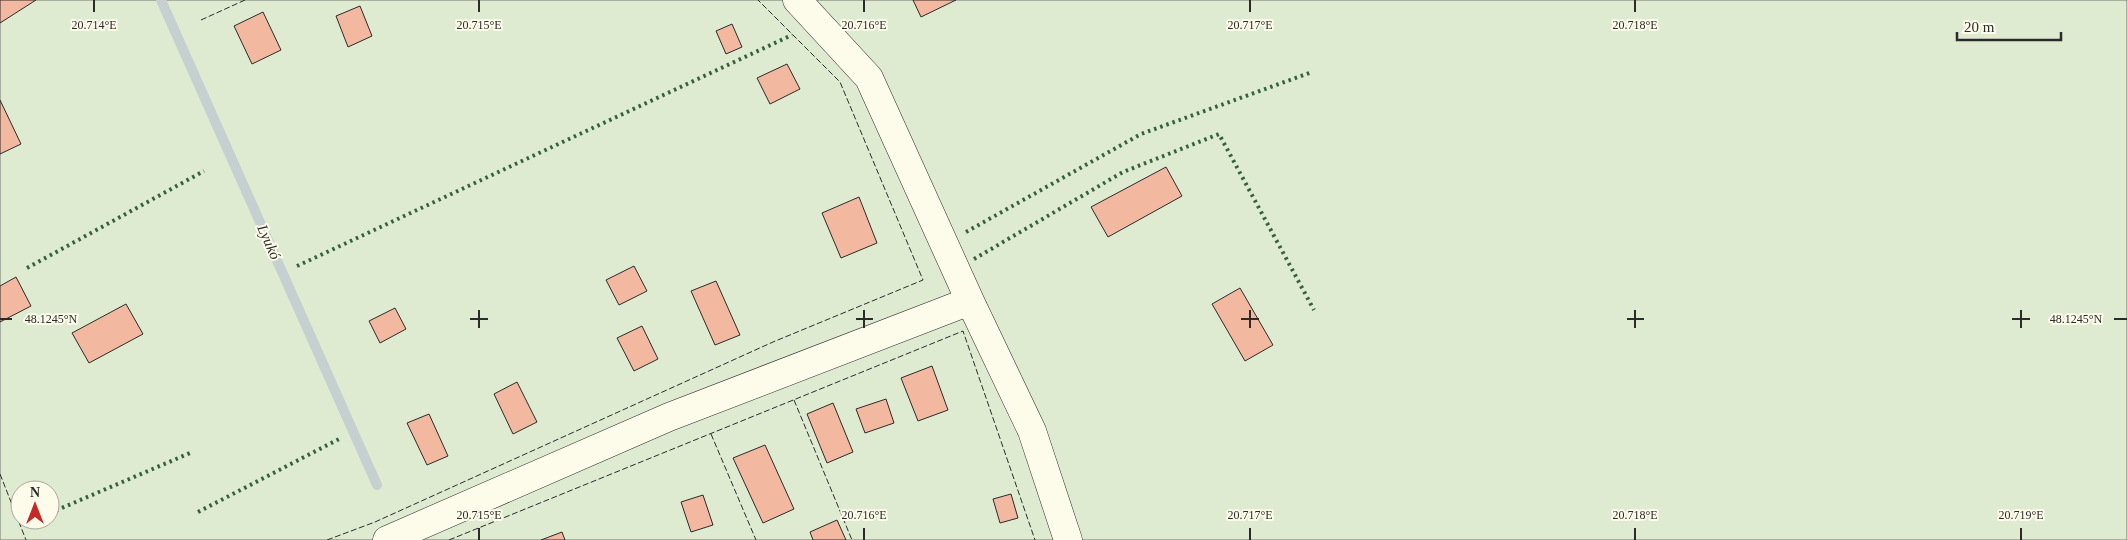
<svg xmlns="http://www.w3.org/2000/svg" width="2127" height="540" viewBox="0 0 2127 540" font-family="'Times New Roman',serif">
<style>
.green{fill:#deebd1;stroke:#74746e;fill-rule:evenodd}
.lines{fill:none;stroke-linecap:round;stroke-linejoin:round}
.stream{stroke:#c7d0d0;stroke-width:10}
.building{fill:#f2b8a0;stroke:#2b2b2b}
.minor-casing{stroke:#2b2b2b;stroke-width:29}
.minor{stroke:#fdfbea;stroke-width:28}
.hedge{stroke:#34623c;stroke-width:4;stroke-dasharray:2.5 4;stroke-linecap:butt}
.fence{stroke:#2b2b2b;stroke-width:1;stroke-dasharray:6 2.5;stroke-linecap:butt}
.ticks{fill:none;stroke:#2b2b2b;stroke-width:2}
.labels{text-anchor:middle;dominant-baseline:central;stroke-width:4;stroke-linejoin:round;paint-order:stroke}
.water-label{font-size:15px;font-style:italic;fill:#2b2b2b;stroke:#fdfbea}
.ticks-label{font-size:12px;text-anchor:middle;fill:#2b2b2b;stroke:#fdfbea;stroke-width:4;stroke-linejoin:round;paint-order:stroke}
</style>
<rect width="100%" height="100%" fill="#fdfbea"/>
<path class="green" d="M 0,0 L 2127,0 L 2127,540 L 0,540 ZM 20,490 L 50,490 L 50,520 L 20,520 Z"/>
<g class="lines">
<path class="stream" d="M 161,0 L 377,485"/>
</g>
<path class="building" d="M 0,0 L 36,0 L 0,23 Z
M 913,0 L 956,0 L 921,17 Z
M 360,6 L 372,36 L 348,47 L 336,16 Z
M 263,12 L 281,50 L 252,64 L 234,26 Z
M 732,24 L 742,47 L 726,54 L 716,31 Z
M 787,64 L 800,89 L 770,104 L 757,78 Z
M 0,100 L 21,144 L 0,154 Z
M 1166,167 L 1182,196 L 1108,237 L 1091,207 Z
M 859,197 L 877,243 L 841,258 L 822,213 Z
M 634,266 L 647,291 L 619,305 L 606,280 Z
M 16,277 L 31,306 L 0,322 L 0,286 Z
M 716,281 L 740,335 L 715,345 L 691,291 Z
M 1240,288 L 1273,345 L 1245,361 L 1212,304 Z
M 126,304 L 143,334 L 89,363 L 72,333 Z
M 395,308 L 406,329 L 380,343 L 369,321 Z
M 642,326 L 658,359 L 634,371 L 617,338 Z
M 932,366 L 948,410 L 918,421 L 901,378 Z
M 517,382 L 537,422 L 513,434 L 494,394 Z
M 886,399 L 894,423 L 865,433 L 856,409 Z
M 833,403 L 853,452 L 827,463 L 807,414 Z
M 429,414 L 448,456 L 427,465 L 407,423 Z
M 765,445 L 794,509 L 763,523 L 733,458 Z
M 1011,494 L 1018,518 L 1000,523 L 993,499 Z
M 703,495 L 713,525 L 691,532 L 681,502 Z
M 837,520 L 846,540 L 813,540 L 810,532 Z
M 562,532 L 565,540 L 541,540 Z"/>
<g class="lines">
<defs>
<path id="minor" d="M 797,0 L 869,78 L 970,301 L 1032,431 L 1068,540
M 387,540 L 669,417 L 970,301"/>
</defs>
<use href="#minor" class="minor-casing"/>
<use href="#minor" class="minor"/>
<path class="hedge" d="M 966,232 L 1141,134 L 1312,72
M 974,259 L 1123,172 L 1219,134 L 1314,310
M 297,266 L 792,35
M 27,268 L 204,171
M 198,512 L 341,438
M 50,513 L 190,453"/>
<path class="fence" d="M 201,20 L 245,0
M 794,400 L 852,540
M 711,434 L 756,540
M 0,474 L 26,540
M 327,540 L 375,522 L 773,342 L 923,280 L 840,82 L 758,0
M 449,540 L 963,331 L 1035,540"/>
</g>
<path class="ticks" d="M 94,0 L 94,12M 479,0 L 479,12M 864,0 L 864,12M 1250,0 L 1250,12M 1635,0 L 1635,12M 479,310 L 479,328M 864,310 L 864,328M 1250,310 L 1250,328M 1635,310 L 1635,328M 2021,310 L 2021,328M 0,319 L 12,319M 470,319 L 488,319M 856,319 L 873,319M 1241,319 L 1259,319M 1627,319 L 1644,319M 2012,319 L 2030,319M 2114,319 L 2127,319M 479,528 L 479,540M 864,528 L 864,540M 1250,528 L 1250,540M 1635,528 L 1635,540M 2021,528 L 2021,540"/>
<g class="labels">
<g class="water-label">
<text transform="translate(269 242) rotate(66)">Lyukó</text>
</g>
</g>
<g class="ticks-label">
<text x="94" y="29">20.714°E</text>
<text x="479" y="29">20.715°E</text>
<text x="864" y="29">20.716°E</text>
<text x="1250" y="29">20.717°E</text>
<text x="1635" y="29">20.718°E</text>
<text x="51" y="323">48.1245°N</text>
<text x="2076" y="323">48.1245°N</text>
<text x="479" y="519">20.715°E</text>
<text x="864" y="519">20.716°E</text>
<text x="1250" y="519">20.717°E</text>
<text x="1635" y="519">20.718°E</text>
<text x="2021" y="519">20.719°E</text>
</g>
<g transform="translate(35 505)"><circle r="24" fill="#fdfbea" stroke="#a9a89e"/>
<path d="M0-4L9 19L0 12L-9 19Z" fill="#c62828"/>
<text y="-8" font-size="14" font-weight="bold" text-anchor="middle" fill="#2b2b2b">N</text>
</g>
<path d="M1957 32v8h104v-8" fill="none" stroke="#2b2b2b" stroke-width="2.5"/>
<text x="1964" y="32" font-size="15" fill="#2b2b2b" stroke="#fdfbea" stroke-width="4" paint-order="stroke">20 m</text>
</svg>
